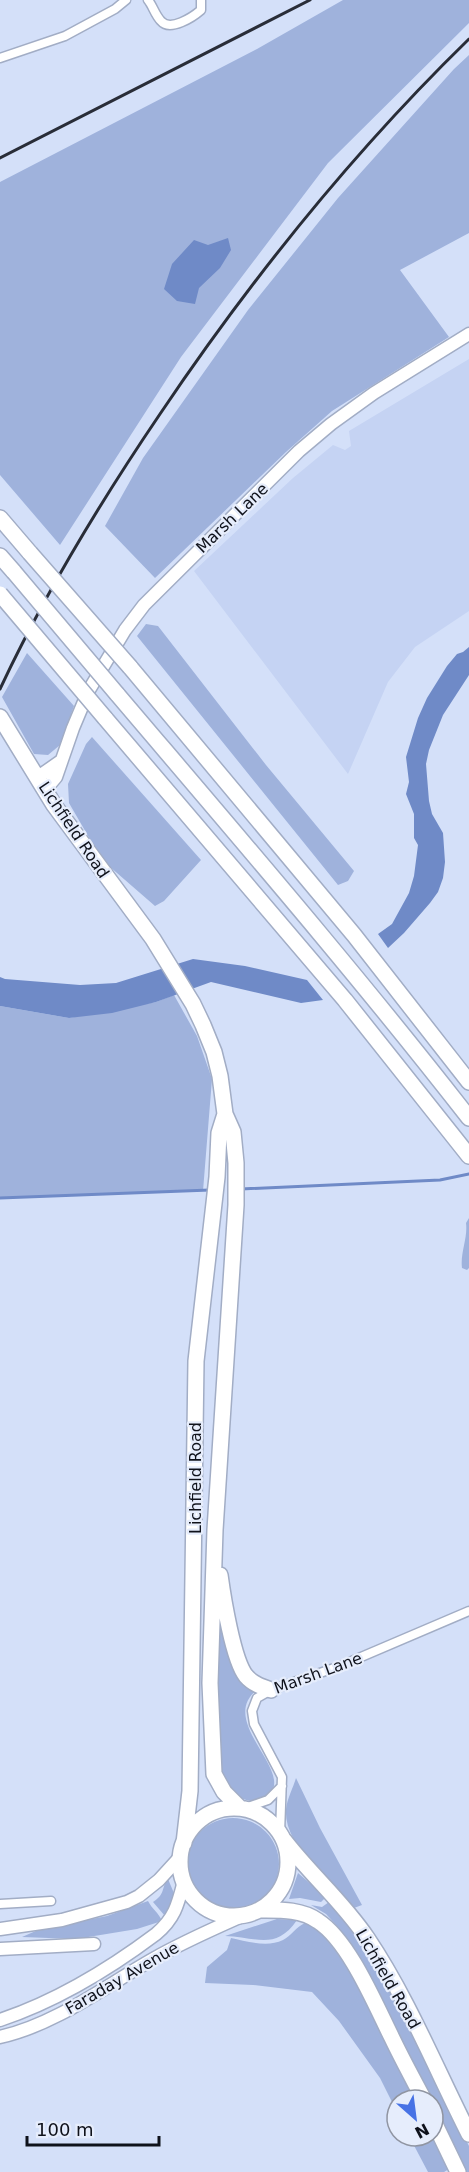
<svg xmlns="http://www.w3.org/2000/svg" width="469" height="2172" viewBox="0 0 469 2172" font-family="'DejaVu Sans',sans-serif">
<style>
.built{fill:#c5d3f3}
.green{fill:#9fb2dc}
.water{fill:#6f8ac7}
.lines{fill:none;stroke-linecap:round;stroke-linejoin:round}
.stream{stroke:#6f8ac7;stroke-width:3}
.street-casing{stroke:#a2adc5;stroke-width:11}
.secondary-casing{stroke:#a2adc5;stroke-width:15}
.highway-casing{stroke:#a2adc5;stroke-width:18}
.street{stroke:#fff;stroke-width:8}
.secondary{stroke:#fff;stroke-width:12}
.highway{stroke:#fff;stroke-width:15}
.rail{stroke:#292d38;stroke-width:3}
.highway-bridge-casing{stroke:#a2adc5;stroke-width:18;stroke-linecap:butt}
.highway-bridge{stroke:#fff;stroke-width:15}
.labels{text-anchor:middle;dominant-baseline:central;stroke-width:4.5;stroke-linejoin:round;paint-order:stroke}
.street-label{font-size:16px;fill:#0f121b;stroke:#e6edfc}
</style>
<rect width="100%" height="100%" fill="#d4e0f9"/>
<path class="built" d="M 469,359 L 469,611 L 415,647 L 388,682 L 348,774 L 194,571 L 293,478 L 333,445 L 345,450 L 351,446 L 349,431 Z"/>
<path class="green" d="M 343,0 L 469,0 L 469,23 L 328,163 L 181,357 L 60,545 L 0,475 L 0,182 L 257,49 Z
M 469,55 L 469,233 L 400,270 L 449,337 L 332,411 L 286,452 L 155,578 L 105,526 L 143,458 L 248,310 L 338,198 L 454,69 Z
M 146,624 L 158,626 L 266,765 L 354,871 L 348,881 L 338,885 L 137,636 Z
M 27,653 L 74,706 L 60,745 L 48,755 L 34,754 L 2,697 Z
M 92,737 L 201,860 L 164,901 L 155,906 L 102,860 L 69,803 L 68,784 L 86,744 Z
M 174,995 L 197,1036 L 212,1079 L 203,1191 L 0,1198 L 0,1006 L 69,1018 L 156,1002 Z
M 469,1218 L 469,1268 L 467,1270 L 462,1268 C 460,1253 468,1238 466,1223 Z
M 218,1594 L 258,1689 C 217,1720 290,1767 271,1793 C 268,1798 259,1801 254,1801 C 236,1801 224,1784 220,1768 L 216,1702 Z
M 296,1778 L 320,1828 L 362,1905 L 354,1908 C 331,1883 283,1845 286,1809 C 287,1799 293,1788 296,1778 Z
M187 1864a46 46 0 1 1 92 0a46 46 0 1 1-92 0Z
M 298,1873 L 326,1897 L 321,1902 L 300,1898 L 289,1899 Z
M 168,1879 L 176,1898 L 165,1916 L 153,1902 C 166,1894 161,1887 168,1879 Z
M 148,1901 C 152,1909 159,1913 162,1921 L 137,1929 L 76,1939 L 22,1937 L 38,1930 L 107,1916 Z
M 329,1902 L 344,1917 L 385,1977 L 469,2146 L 469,2172 L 464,2172 L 433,2108 L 433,2100 L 429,2100 L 391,2017 L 349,1944 L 338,1927 L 326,1914 L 311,1905 L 322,1907 Z
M 277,1919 L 297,1920 C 276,1951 256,1937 225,1936 Z
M 305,1923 C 342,1935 397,2062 415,2100 L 397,2100 L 397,2112 L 380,2078 L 339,2021 L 312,1992 L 253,1985 L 205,1983 L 207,1967 L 227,1950 L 231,1938 C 246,1941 267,1948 283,1940 C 291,1936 296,1927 305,1923 Z
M 409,2136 L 432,2136 L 449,2169 L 444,2172 L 428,2172 Z"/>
<path class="water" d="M 228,238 L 231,250 L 220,268 L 199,288 L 195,304 L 177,301 L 164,289 L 172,264 L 194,240 L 208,245 Z
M 469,647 L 469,675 L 443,715 L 429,750 L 426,764 L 429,801 L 432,814 L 443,833 L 445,862 L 443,878 L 438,892 L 430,903 L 404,933 L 388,948 L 378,934 L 392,924 L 409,893 L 414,876 L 418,845 L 414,838 L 414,814 L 406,794 L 409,782 L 406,757 L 418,718 L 427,698 L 447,666 L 457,654 L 463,652 Z
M 193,959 L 245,966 L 307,980 L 323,1000 L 301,1003 L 211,982 L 156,1002 L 112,1013 L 69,1018 L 0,1006 L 0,977 L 5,979 L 80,985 L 116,983 Z"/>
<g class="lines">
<path class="stream" d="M 241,1189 L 440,1180 L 469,1174
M 0,1198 L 210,1190"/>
<defs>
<path id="street" d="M 148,0 C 153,6 155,15 161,21 C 170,32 193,17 201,10 L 201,0
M 0,58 L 65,36 L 115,9 L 126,0
M 245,1808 L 268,1800 L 282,1786
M 280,1833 L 282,1777 L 254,1724 L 252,1711 L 257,1698 L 271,1690 L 340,1666 L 469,1611
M 0,1904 L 51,1901"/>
<path id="secondary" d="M 38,777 L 61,761
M 45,790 L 56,777 L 73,728 L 89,690 L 125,630 L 144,605 L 299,451 L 331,424 L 374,393 L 469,334
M 0,1929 L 62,1920 L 127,1902 L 139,1896 L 159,1880 L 180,1857
M 0,1949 L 94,1944
M 0,2020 C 57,2001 108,1970 156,1934 C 175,1918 178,1904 184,1881
M 0,2037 C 57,2024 105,1986 155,1958 C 183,1942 213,1929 242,1916"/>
<path id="highway" d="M 0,518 L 30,553
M 0,556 L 14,572
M 130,667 L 354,935 L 469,1082
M 117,694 C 236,834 356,973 469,1118
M 0,717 L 54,805 L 153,939 L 193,1004 L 203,1025 L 214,1052 L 220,1076 L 225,1114 L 233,1132 L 236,1163 L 236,1205 L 215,1530 L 210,1683 L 214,1774 L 224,1792 L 240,1808
M 105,718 L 345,1000 L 469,1156
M 220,1575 C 223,1597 233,1660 246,1676 C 253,1684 262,1687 271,1690
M180 1862a54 54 0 1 1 108 0a54 54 0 1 1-108 0Z
M 284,1840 C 310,1874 343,1902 367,1938 C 408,1999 436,2069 469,2134
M 184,1843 L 190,1791 L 196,1361 L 217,1177 L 219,1133 L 225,1114
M 260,1910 C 280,1910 301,1909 318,1921 C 349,1941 375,2004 392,2038 C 402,2059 413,2079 424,2100
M 433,2120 L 458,2172"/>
</defs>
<use href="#street" class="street-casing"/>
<use href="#secondary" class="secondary-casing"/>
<use href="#highway" class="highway-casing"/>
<use href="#street" class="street"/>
<use href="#secondary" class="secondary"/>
<use href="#highway" class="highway"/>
<path class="rail" d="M 0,158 L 310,0
M 0,689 C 45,593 101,501 160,414 C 251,279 353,152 469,39"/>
<defs>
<path id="highway-bridge" d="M 30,553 L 130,667
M 14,572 L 117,694
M 0,594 L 105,718"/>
</defs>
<use href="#highway-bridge" class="highway-bridge-casing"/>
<use href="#highway-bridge" class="highway-bridge"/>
</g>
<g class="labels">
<g class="street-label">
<text transform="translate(232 518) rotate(-44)">Marsh Lane</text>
<text transform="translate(74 830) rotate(56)">Lichfield Road</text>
<text transform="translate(195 1478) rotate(-90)">Lichfield Road</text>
<text transform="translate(318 1673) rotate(-20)">Marsh Lane</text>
<text transform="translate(122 1978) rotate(-30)">Faraday Avenue</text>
<text transform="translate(388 1979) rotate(60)">Lichfield Road</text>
</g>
</g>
<g transform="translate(415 2118) rotate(152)"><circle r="28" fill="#e6edfc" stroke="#9095a2" stroke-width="1.5"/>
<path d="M0-4.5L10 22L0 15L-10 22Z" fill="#4772e5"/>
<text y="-9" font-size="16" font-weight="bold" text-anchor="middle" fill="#0f121b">N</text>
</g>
<path d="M27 2136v9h132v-9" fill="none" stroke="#0f121b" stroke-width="3"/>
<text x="36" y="2136" font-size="18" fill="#0f121b" stroke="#e6edfc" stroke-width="4.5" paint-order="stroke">100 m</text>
</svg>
